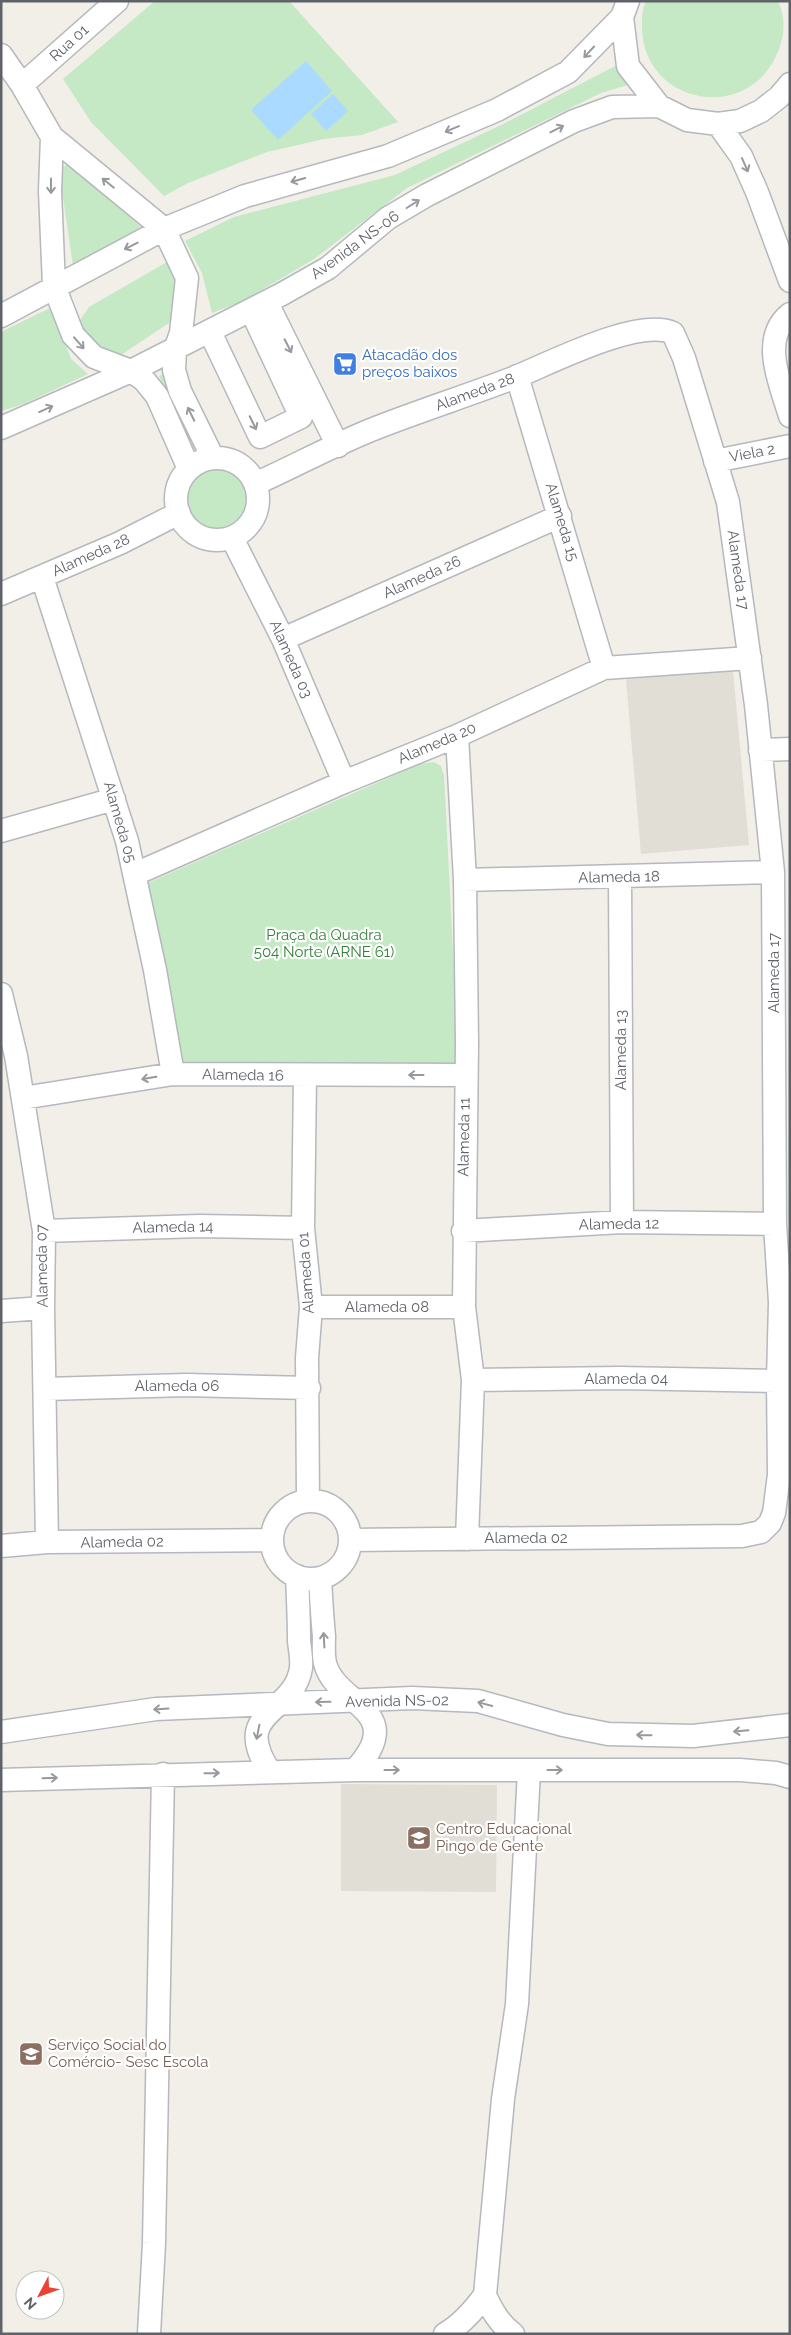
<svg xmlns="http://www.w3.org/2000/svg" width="791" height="2335" viewBox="0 0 791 2335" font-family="Raleway,sans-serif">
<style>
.education{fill:#e1ded6}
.green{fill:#c5e8c5}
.water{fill:#aadaff}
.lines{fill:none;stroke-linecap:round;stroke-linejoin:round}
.minor-casing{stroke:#b5b8bc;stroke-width:25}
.minor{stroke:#fff;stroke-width:22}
.oneway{stroke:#979a9d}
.labels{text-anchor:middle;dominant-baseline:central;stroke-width:4.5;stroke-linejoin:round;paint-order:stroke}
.street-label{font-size:15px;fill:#5f6368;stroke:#fff}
.shop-label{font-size:15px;fill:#366cbe;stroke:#fff;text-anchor:start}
.park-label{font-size:15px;fill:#348238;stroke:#fff}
.education-label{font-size:15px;fill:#785e54;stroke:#fff;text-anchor:start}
</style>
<rect width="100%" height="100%" fill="#f1efe8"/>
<path class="education" d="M 733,670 L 749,845 L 641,854 L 626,679 Z
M 341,1784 L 497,1785 L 496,1892 L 341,1891 Z"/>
<path class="green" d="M 155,1 L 289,1 L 398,122 L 362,135 L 324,139 L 267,152 L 188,183 L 164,196 L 91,122 L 63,79 Z
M 646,1 L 778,1 C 787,19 784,40 776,56 C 744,125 642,102 642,27 C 642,17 642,10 646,1 Z
M 619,64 L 631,84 L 601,93 L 407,188 L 314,259 L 243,301 L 212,313 L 202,273 L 185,241 L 234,217 L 395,175 L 501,125 Z
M 69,163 L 143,229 L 73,266 L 59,170 Z
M 167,262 L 177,284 L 175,319 L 121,355 L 93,347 L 78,323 L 89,307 Z
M 52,307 L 71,359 L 88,374 L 24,404 L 1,411 L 1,332 Z
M 166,373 L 204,454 L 194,458 L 159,376 Z
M186 498a30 30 0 1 1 60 0a30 30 0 1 1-60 0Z
M 434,762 L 441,766 L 444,775 L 459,1068 L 180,1069 L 145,884 L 420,764 Z"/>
<path class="water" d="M 306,61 L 332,91 L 278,140 L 251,110 Z
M 333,94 L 348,111 L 326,131 L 311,114 Z"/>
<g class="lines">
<defs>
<path id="minor" d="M 628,1 L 622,17 L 628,66 L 659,106 L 687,120 L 718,124 L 740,121 L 761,111 L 779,97 L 790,84
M 1,55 L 22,85 L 52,137 L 164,229 L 187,278 L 181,333 L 175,350 L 174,370 L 180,391 L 213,458
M 22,85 L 117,1
M 718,124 L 741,156 L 757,192 L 790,281
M 52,137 L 50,191 L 54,286 L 73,335 L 94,357 L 131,371 L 144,380 L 157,396 L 189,469
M 267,303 L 338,446
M 790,314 C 759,339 781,385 790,416
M 1,316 L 164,229 L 245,196 L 388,156 L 497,110 L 568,72 L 622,17
M 210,332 L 260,437 L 301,417 L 251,310
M 517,376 L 604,668
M 1,428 L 131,371 L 282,294 L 328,268 L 388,218 L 427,195 L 574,121 L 612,107 L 659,106
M176 499a41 41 0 1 1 82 0a41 41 0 1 1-82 0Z
M 715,461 L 790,446
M 255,484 C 295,466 335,444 376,428 C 422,410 469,395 516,377 C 550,363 639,317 673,333 L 684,358 L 728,502 L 756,705 L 773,872 L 775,1224 L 780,1302 L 778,1381 L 779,1475 L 774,1513 L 770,1523 L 761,1532 L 742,1536 L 350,1540
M 232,538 L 283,639 L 344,782
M 42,577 L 127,841 L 155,970 L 173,1074
M 1,594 L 120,543 L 179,513
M 283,639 L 560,516
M 457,736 L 465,880 L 467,1043 L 464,1307 L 473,1380 L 467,1539
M 760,750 L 790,749
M 1,831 L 114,799
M 135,874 L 344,782 L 457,736 L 604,668 L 750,658
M 620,878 L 622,1222
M 465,880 L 773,872
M 1,994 L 16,1056 L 44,1231 L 43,1308 L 47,1542
M 305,1076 L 303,1228 L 311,1307 L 307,1358 L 308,1501
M 23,1098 L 173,1074 L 465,1075
M 44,1231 L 199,1226 L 303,1228
M 463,1231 L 622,1222 L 775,1224
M 311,1307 L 464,1307
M 1,1311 L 43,1308
M 473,1380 L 619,1378 L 778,1381
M 46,1389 L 186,1385 L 309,1388
M272 1540a39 39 0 1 1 78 0a39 39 0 1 1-78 0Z
M 1,1546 L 47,1542 L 272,1540
M 320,1578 C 321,1597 322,1616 324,1636 C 324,1644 323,1654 325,1663 C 335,1705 410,1710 355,1770
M 1,1732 L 156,1709 L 412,1698 L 478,1701 L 563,1725 L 608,1734 L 693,1736 L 790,1725
M 270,1772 C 229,1710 294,1715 301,1668 C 302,1660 300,1650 299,1641 C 299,1619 298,1598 297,1576
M 1,1780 L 355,1770 L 740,1770 L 776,1773 L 790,1777
M 485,2295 C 492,2311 499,2323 513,2334
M 149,2334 L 154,2243 L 163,1774
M 445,2334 C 461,2325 474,2310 485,2295 L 503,2099 L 517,2004 L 529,1770"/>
</defs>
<use href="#minor" class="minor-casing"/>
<use href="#minor" class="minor"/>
</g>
<defs><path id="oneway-shaft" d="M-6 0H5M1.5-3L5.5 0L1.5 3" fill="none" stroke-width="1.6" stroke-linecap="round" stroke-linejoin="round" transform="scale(1.25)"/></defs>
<g class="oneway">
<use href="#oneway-shaft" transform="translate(589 52) rotate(133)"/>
<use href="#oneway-shaft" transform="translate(452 129) rotate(157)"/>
<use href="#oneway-shaft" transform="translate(557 129) rotate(-27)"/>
<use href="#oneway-shaft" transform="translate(745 165) rotate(66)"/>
<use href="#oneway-shaft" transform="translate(298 180) rotate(164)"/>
<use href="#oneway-shaft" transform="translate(108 183) rotate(-141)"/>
<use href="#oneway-shaft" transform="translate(51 186) rotate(90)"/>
<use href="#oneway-shaft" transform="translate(413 204) rotate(-32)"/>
<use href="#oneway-shaft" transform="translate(131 246) rotate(153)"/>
<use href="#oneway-shaft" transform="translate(79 343) rotate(49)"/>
<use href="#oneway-shaft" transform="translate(288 346) rotate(63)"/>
<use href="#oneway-shaft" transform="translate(46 409) rotate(-24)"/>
<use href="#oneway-shaft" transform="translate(191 414) rotate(-116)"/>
<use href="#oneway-shaft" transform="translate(253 423) rotate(64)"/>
<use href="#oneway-shaft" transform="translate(416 1075) rotate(180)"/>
<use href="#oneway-shaft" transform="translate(149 1078) rotate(171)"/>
<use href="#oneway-shaft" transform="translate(324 1640) rotate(-93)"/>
<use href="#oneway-shaft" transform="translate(323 1702) rotate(179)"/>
<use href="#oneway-shaft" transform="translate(485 1704) rotate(-165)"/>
<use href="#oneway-shaft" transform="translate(161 1709) rotate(176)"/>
<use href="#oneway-shaft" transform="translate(741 1731) rotate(175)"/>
<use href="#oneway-shaft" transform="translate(258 1732) rotate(101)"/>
<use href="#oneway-shaft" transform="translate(644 1735) rotate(-179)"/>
<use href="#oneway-shaft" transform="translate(392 1770)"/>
<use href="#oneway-shaft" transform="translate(555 1770)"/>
<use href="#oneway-shaft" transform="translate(212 1773) rotate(-1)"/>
<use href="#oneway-shaft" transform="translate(50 1778) rotate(-2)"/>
</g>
<defs>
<symbol id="supermarket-square" viewBox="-11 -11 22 22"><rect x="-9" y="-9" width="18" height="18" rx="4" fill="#3f7fe0" stroke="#fff"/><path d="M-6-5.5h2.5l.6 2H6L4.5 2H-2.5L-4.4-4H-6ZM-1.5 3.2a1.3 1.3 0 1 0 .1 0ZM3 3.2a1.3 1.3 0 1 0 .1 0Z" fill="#fff"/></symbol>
<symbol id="school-square" viewBox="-11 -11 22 22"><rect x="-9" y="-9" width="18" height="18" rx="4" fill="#8d6e63" stroke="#fff"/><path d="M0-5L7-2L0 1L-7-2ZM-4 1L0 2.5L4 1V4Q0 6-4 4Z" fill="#fff"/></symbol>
</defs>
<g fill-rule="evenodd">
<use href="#supermarket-square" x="331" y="350" width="28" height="28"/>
<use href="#school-square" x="405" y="1824" width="28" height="28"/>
<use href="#school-square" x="17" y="2040" width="28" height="28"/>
</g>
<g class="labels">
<g class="street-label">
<text transform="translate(69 43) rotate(-42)">Rua 01</text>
<text transform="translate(355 245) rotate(-36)">Avenida NS-06</text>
<text transform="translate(475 392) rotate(-20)">Alameda 28</text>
<text transform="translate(752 453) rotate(-11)">Viela 2</text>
<text transform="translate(562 522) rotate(73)">Alameda 15</text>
<text transform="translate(91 555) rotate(-24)">Alameda 28</text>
<text transform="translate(738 570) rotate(82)">Alameda 17</text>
<text transform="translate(422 577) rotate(-24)">Alameda 26</text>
<text transform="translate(291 659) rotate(66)">Alameda 03</text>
<text transform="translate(437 743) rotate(-23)">Alameda 20</text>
<text transform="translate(120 822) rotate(74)">Alameda 05</text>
<text transform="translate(619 877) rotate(-1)">Alameda 18</text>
<text transform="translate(774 973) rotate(-90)">Alameda 17</text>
<text transform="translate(621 1050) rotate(-90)">Alameda 13</text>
<text transform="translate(243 1075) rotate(1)">Alameda 16</text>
<text transform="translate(464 1137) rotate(-89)">Alameda 11</text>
<text transform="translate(619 1224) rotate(-1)">Alameda 12</text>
<text transform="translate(173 1227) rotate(-1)">Alameda 14</text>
<text transform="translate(42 1266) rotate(-91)">Alameda 07</text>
<text transform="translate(306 1273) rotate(-94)">Alameda 01</text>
<text x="387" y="1307">Alameda 08</text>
<text x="626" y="1379">Alameda 04</text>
<text x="177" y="1386">Alameda 06</text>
<text x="526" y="1538">Alameda 02</text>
<text transform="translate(122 1542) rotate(-1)">Alameda 02</text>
<text transform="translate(397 1701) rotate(-1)">Avenida NS-02</text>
</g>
<g class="shop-label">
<text x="362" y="355">Atacadão dos<tspan x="362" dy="17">preços baixos</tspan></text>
</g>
<g class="park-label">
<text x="324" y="935">Praça da Quadra<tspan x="324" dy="17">504 Norte (ARNE 61)</tspan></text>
</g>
<g class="education-label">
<text x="436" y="1829">Centro Educacional<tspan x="436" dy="17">Pingo de Gente</tspan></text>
<text x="48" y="2045">Serviço Social do<tspan x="48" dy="17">Comércio- Sesc Escola</tspan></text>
</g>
</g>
<rect width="791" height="2335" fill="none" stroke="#5f6368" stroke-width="5"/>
<g transform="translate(40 2295) rotate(229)"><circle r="24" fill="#ffffff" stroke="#bfc1c3"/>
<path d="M0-4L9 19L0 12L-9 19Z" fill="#ea4335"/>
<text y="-8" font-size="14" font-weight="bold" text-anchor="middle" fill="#5f6368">N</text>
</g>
</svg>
